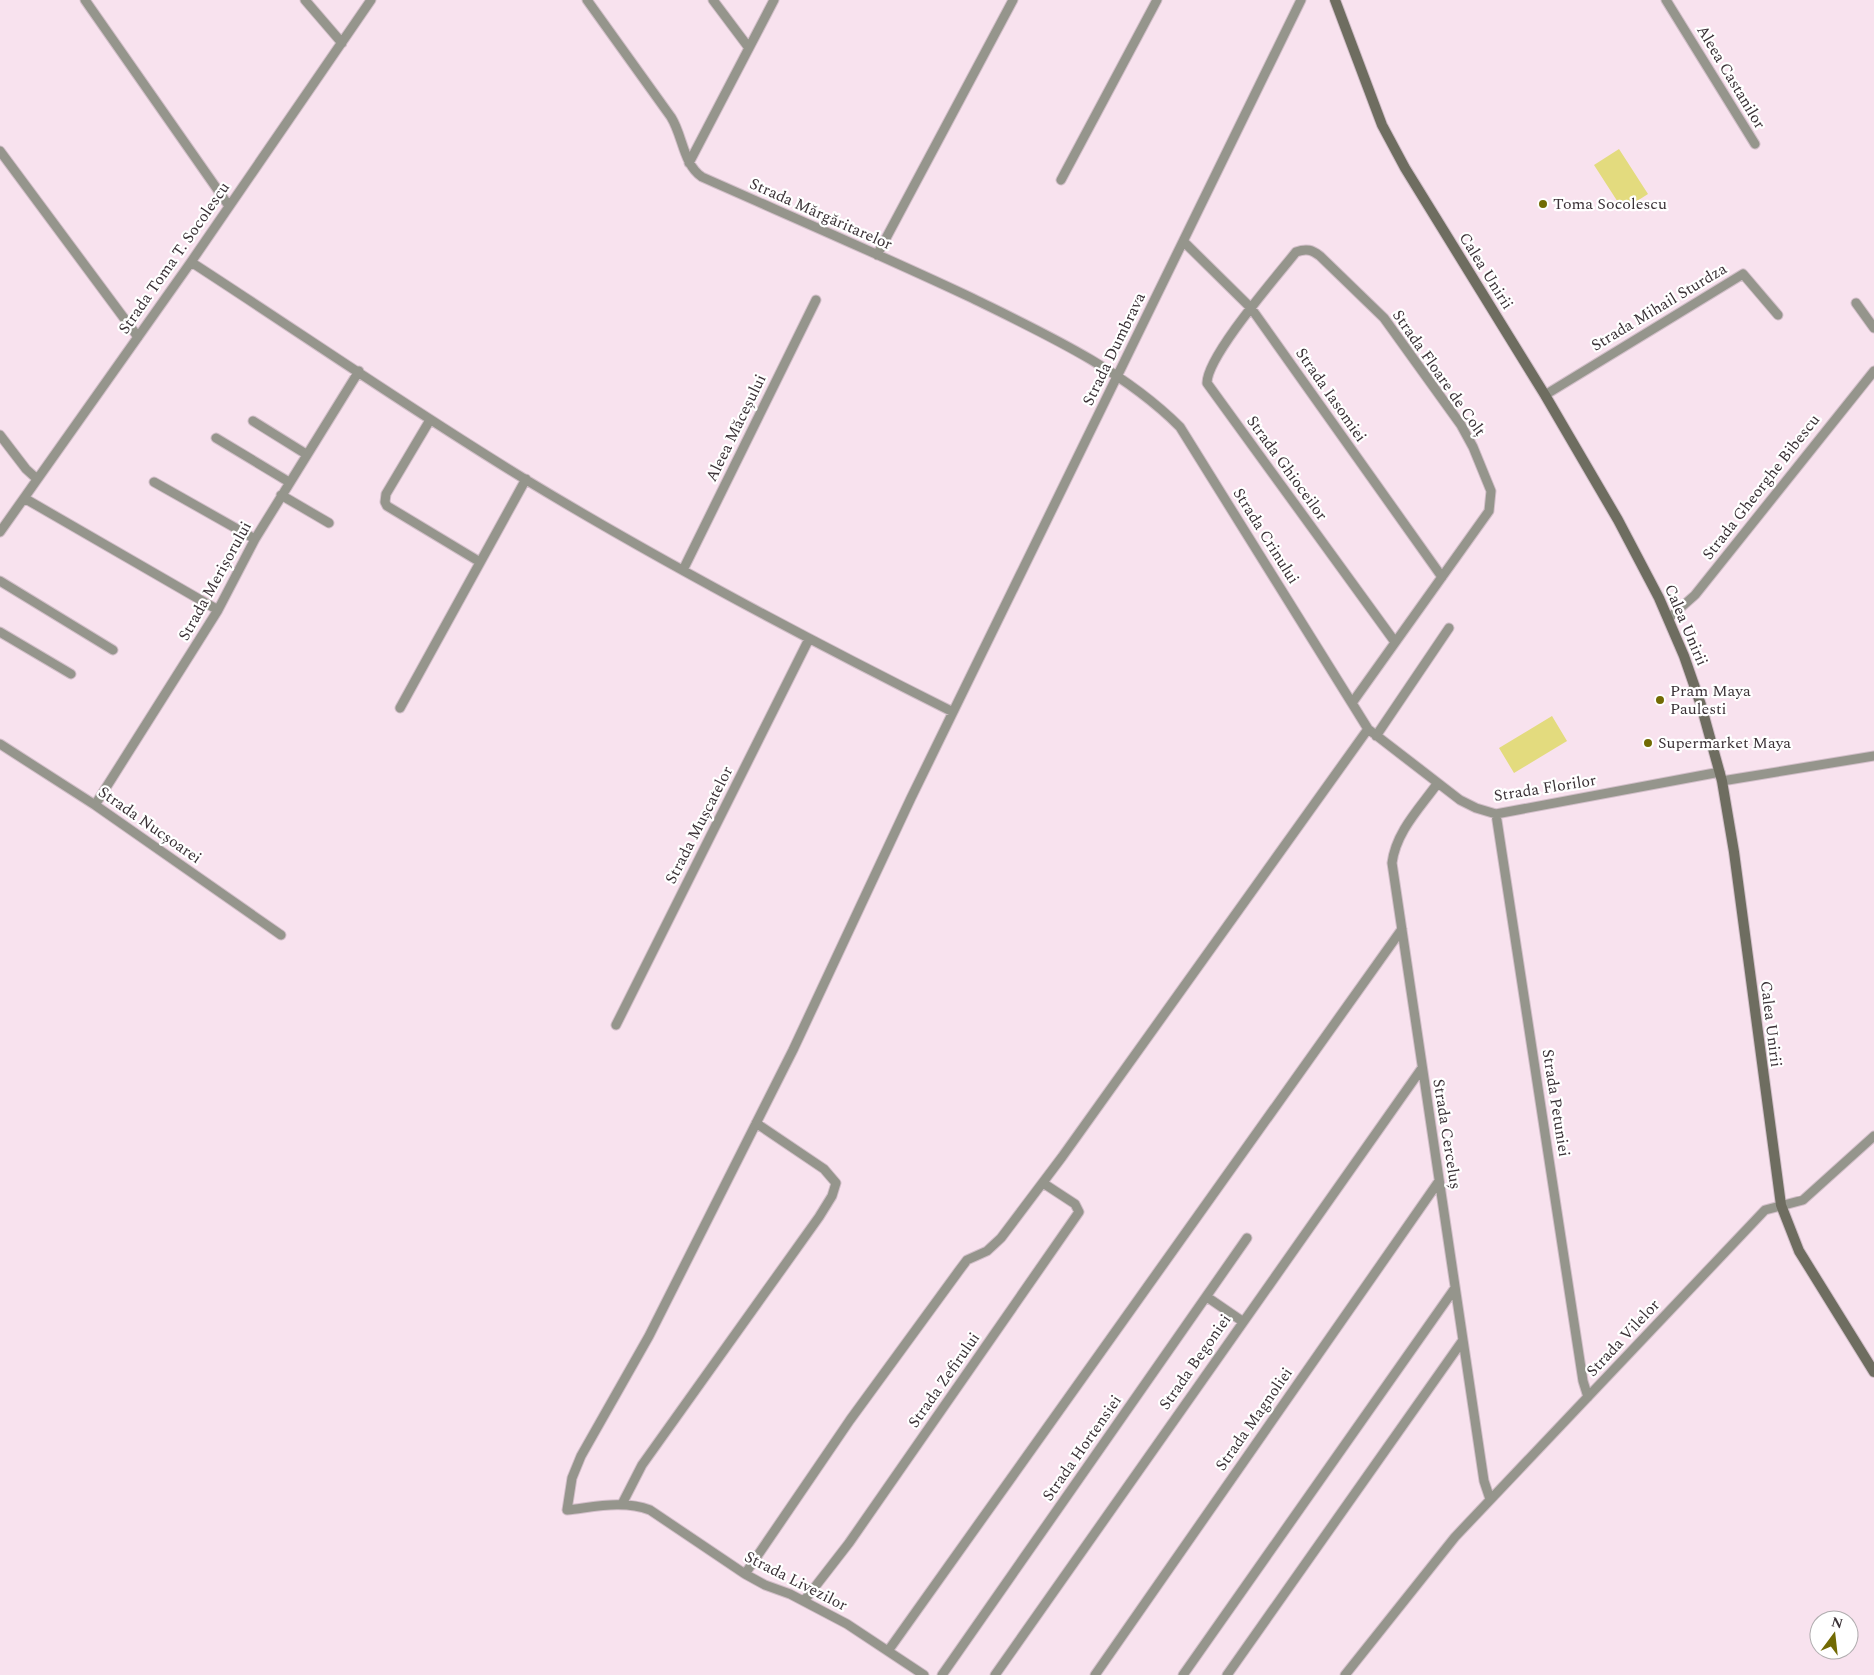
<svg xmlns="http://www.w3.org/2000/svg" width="1874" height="1675" viewBox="0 0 1874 1675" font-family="Spectral,serif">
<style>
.pitch{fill:#e3db7e}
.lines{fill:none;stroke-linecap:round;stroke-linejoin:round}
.minor-casing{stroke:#d2bfc9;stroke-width:11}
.secondary-casing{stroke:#d2bfc9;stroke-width:12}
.minor{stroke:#95958c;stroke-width:9}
.secondary{stroke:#6e6d60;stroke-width:10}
.poi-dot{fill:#726a03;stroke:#fff;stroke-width:2}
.labels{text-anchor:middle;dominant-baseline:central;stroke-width:4.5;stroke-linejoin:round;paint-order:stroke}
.street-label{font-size:16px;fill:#3a3136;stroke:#fff}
.poi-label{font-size:16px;fill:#3a3136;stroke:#fff;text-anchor:start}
</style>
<rect width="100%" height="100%" fill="#f8e2ee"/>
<path class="pitch" d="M 1619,149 L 1648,194 L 1623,210 L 1594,165 Z
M 1552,716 L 1567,741 L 1514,773 L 1499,748 Z"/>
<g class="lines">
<defs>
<path id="minor" d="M 85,0 L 229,206
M 305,0 L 342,43
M 587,0 L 671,117 C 683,136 683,164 702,177 C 792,217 883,256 972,298 C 1045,334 1122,369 1180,427 L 1368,729 L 1460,800 L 1476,808 L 1496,814 L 1720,772
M 713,0 L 749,48
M 1666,0 L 1755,144
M 0,151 L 138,337
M 689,163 L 774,0
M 1061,180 L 1157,0
M 1184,242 L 1251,308 L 1442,577
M 877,255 L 1013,0
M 191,262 C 302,334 410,409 523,478 C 663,563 807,639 953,712
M 1856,303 L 1874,328
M 1545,395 L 1743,274 L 1778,315
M 430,420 L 386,494 L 385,502 L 387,506 L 480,562
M 253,421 L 306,454
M 0,435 L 26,469 L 37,479
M 216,438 L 289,482
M 154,482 L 255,539
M 281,495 L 329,523
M 24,498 L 218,610
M 0,532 L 191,262 L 371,0
M 683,570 L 816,300
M 0,581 L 113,650
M 1669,618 L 1695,595 L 1874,371
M 0,632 L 71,674
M 1352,703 L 1489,511 L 1491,491 L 1473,447 L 1461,425 L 1384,318 L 1320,256 C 1312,250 1307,248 1296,252 C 1277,276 1207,356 1207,383 L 1395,642
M 400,708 L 526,479
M 1376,736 L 1449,628
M 0,744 L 95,805 L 281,935
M 1722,781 L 1874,756
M 1437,784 C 1419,809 1396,832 1392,863 L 1484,1481 L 1490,1499
M 95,805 L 191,653 L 218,610 L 255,539 L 359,371
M 1496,814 L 1583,1381 L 1588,1397
M 616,1025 L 809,639
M 1207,1297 L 1242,1321
M 622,1504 L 642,1465 L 819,1217 L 832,1196 L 836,1183 L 824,1169 L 756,1123
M 745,1574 L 850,1420 L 958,1272 L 967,1260 L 987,1251 L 1001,1238 L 1062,1157 L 1368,729
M 804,1601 L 849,1543 L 1079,1212 L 1075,1204 L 1043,1183
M 888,1651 L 1402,929
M 924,1675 L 847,1624 L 790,1594 L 765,1585 L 745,1574 L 650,1510 C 623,1500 595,1507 567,1510 L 572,1478 L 581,1456 L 649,1336 L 793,1050 L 911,798 L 1301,0
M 942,1675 L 1247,1238
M 995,1675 L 1422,1068
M 1095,1675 L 1439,1181
M 1183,1675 L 1455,1288
M 1227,1675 L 1463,1340
M 1345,1675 L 1455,1537 L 1765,1210 L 1803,1200 L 1874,1136"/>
<path id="secondary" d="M 1335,0 L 1382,125 L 1405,168 L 1545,395 L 1618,520 L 1659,598 L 1684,656 L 1701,705 L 1722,781 L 1734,852 L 1781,1205 L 1799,1251 L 1874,1372"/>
</defs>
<use href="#minor" class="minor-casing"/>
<use href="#secondary" class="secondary-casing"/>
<use href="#minor" class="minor"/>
<use href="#secondary" class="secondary"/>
</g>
<g class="poi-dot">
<circle cx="1543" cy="204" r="5"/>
<circle cx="1660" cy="700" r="5"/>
<circle cx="1648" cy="743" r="5"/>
</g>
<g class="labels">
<g class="street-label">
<text transform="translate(1731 77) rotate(59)">Aleea Castanilor</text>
<text transform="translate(821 214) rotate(24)">Strada Mărgăritarelor</text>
<text transform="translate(174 258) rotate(-55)">Strada Toma T. Socolescu</text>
<text transform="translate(1486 271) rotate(58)">Calea Unirii</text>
<text transform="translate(1659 307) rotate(-31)">Strada Mihail Sturdza</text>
<text transform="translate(1114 349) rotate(-64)">Strada Dumbrava</text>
<text transform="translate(1439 373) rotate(55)">Strada Floare de Colț</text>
<text transform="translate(1331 395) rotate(55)">Strada Iasomiei</text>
<text transform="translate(736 428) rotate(-64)">Aleea Măceșului</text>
<text transform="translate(1287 468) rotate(54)">Strada Ghioceilor</text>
<text transform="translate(1761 487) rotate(-52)">Strada Gheorghe Bibescu</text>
<text transform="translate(1266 536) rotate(58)">Strada Crinului</text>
<text transform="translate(215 581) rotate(-61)">Strada Merișorului</text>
<text transform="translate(1686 625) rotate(67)">Calea Unirii</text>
<text transform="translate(1545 788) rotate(-9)">Strada Florilor</text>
<text transform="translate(150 825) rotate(35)">Strada Nucșoarei</text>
<text transform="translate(699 825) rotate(-63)">Strada Mușcatelor</text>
<text transform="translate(1771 1024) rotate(83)">Calea Unirii</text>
<text transform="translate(1556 1103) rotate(81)">Strada Petuniei</text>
<text transform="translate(1447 1134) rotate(81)">Strada Cerceluș</text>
<text transform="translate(1623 1338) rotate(-47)">Strada Vilelor</text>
<text transform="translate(1195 1362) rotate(-55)">Strada Begoniei</text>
<text transform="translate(944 1380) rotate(-55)">Strada Zefirului</text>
<text transform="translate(1254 1419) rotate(-55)">Strada Magnoliei</text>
<text transform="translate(1082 1448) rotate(-55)">Strada Hortensiei</text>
<text transform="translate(796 1581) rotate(27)">Strada Livezilor</text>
</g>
<g class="poi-label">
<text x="1553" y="204">Toma Socolescu</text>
<text x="1670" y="691">Pram Maya<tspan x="1670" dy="18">Paulesti</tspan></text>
<text x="1658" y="743">Supermarket Maya</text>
</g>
</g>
<g transform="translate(1834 1635) rotate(15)"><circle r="24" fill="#ffffff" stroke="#b0adaf"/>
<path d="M0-4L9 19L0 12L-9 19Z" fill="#726a03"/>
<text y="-8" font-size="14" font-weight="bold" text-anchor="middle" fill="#3a3136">N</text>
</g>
</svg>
